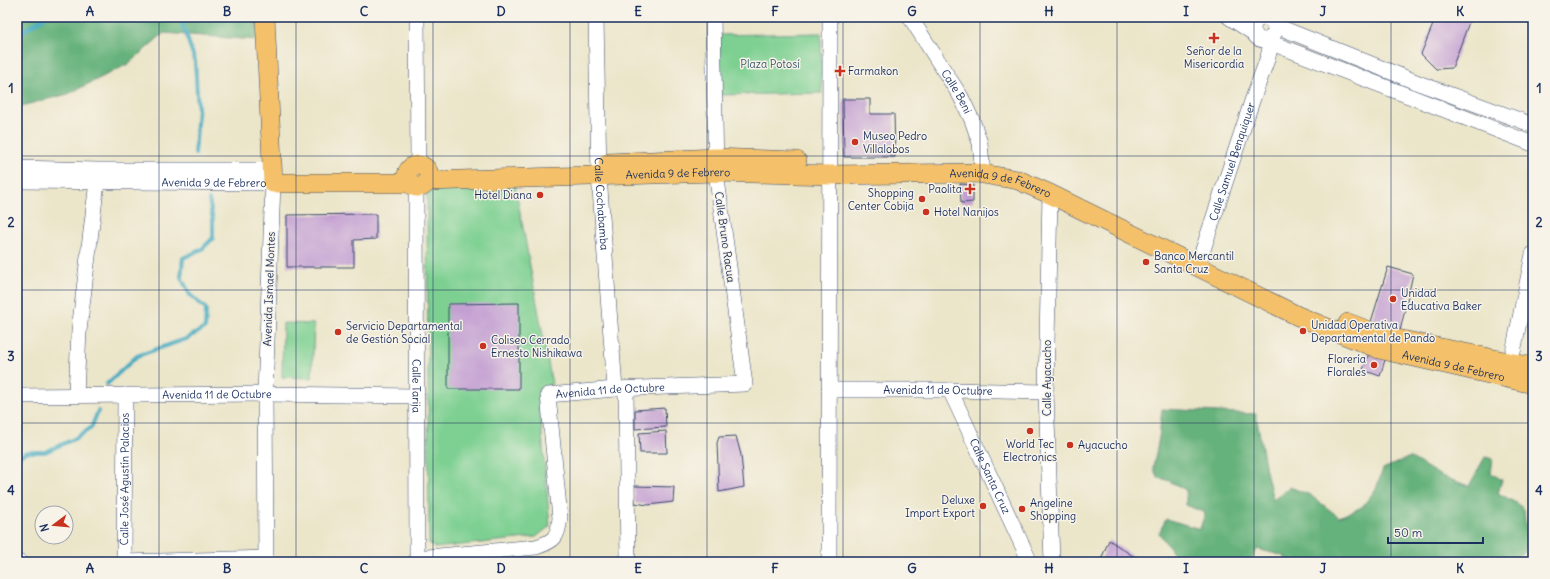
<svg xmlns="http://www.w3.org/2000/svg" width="1550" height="579" viewBox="0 0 1550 579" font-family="Delius,sans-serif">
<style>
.green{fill:#7ed092;stroke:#4c8078}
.forest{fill:#66b27c;stroke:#40706d}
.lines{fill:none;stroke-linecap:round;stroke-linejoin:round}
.stream{stroke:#42abc1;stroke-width:4}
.building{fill:#c39fd2}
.minor-casing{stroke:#3a4a6e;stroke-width:16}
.major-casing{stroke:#3a4a6e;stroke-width:20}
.minor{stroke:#fff;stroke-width:15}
.major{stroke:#f4c16a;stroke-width:19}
.grid{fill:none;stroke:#1b2f5e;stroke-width:1;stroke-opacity:0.55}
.poi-dot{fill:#c8321e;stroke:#f7f3e8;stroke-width:1.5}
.labels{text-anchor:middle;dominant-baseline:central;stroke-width:3;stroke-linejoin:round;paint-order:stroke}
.poi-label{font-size:11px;fill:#1b2f5e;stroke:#f7f3e8;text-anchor:start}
.park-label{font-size:11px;fill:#34576b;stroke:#f7f3e8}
.street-label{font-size:11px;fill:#1b2f5e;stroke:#f7f3e8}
.neatline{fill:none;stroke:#1b2f5e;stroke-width:1.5}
.grid-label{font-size:13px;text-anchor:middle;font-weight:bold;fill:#1b2f5e}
</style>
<rect width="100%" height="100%" fill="#f7f3e8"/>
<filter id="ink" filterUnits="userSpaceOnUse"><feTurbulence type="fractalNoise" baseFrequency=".025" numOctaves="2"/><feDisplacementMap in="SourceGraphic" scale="8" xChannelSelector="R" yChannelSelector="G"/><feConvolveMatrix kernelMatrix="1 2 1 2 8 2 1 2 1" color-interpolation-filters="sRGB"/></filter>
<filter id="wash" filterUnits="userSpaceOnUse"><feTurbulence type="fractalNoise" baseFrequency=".012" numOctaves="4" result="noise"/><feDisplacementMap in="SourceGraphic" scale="16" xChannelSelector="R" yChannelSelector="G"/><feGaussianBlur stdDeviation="0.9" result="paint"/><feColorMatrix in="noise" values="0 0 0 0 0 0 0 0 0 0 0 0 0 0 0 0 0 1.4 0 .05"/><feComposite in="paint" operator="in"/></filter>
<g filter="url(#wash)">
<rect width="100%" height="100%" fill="#ebe5c9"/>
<path class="green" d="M 821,33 L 822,93 L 720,95 L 719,35 Z
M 515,185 L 552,384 L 538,389 L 550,526 L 536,537 L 434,548 L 429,543 L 427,193 L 440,187 Z
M 283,323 L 314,324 L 312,378 L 282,377 Z"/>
<path class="forest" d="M 17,17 L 223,17 L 258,21 L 256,40 L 164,33 L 128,64 L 68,94 L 17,107 Z
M 1162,409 L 1256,414 L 1266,471 L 1273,500 L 1290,487 L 1310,495 L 1339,517 L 1362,507 L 1376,489 L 1383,469 L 1410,457 L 1441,476 L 1469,486 L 1485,457 L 1493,459 L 1491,473 L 1502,480 L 1498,493 L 1516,503 L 1524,509 L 1527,541 L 1525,552 L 1504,562 L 1287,562 L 1284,556 L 1257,549 L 1251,562 L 1177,562 L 1173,553 L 1159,533 L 1166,519 L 1200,529 L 1205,513 L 1186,505 L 1186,490 L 1167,480 L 1158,478 L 1153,468 L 1159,438 Z"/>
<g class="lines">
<path class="stream" d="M 180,17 L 195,61 L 198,109 L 195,154
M 17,35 L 45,17
M 107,384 L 137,356 L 186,339 L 205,328 L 206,309 L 190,295 L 181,277 L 183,258 L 202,249 L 213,238 L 213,221 L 209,200
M 17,458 L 26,452 L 45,452 L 74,439 L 91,428 L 98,411"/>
</g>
<g id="blocks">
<path class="building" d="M 1436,17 L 1471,17 L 1452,68 L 1436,69 L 1421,54 Z
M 843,99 L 870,99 L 870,114 L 894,114 L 895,157 L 844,157 Z
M 960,184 L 973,185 L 973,202 L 961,203 Z
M 376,214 L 376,239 L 354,240 L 354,267 L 287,267 L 287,215 Z
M 1388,267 L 1413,274 L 1400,331 L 1370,325 Z
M 519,303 L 519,389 L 448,389 L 448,304 Z
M 1369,353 L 1385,360 L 1380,376 L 1363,370 Z
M 665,408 L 666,427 L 635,429 L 635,410 Z
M 666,431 L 667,453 L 640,453 L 639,433 Z
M 736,436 L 741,455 L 744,487 L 719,492 L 717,443 L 719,437 Z
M 634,486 L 674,487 L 673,502 L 648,505 L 635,503 Z
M 1109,540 L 1142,562 L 1100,562 Z"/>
</g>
</g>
<g filter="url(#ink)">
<use href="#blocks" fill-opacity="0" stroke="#3a4a6e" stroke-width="1"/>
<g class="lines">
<defs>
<g id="minor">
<path d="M 417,17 L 418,165"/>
<path id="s1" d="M 596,17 L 599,176 L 615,389"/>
<path id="s2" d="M 910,17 L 961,97 L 972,120 L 980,143 L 983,174"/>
<path d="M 1229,17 L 1255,34"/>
<circle cx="1264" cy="29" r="11"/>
<path d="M 1274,25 L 1421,84 L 1533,125"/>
<path d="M 1264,40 L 1533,144"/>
<path d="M 17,168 L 98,170 L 273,170"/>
<path id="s3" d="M 17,181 L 273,183 L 265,394 L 266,562"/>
<path id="s4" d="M 416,186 L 417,562"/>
<path d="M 1050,194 L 1046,392 L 1052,562"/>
<path id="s5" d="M 1197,268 L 1252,101 L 1268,57 L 1273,35"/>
<path d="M 1511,362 L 1533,254"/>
<path d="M 626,389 L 628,562"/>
<path id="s6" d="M 829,390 L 950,390 L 1046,392"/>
<path id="s7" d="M 950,390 L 1030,562"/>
<path d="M 76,394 L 79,331 L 98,173"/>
<path id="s8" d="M 17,396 L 265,394 L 417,396"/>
<path id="s9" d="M 417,558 L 536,547 C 555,541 558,537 560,518 L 548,395 L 615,389 L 745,384 L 716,172 L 713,17"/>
<path d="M 17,562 L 20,562"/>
<path d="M 123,562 L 266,558"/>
<path id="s10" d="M 124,562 L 125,395"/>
<path d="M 829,562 L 830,17"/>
</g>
<g id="major">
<path d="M 265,17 L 273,183 L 410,183"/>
<path d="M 608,163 L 716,158 L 797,161"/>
<circle cx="418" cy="176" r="11"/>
<path id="s11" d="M 428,181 L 716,172 L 831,175 L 977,173 L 1018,180 L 1050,194 L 1298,316 L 1379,349 L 1533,384"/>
<path d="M 1348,323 L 1383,336 L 1533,367"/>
</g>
</defs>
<use href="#minor" class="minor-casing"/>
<use href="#major" class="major-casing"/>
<use href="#minor" class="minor"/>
<use href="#major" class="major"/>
</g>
</g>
<path class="grid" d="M 159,17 L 159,562M 296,17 L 296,562M 433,17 L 433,562M 570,17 L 570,562M 707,17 L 707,562M 843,17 L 843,562M 980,17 L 980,562M 1117,17 L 1117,562M 1254,17 L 1254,562M 1391,17 L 1391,562M 17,156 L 1533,156M 17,290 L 1533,290M 17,423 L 1533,423"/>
<g class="poi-dot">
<path d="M1212 32h4v4h4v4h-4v4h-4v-4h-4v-4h4z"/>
<path d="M838 65h4v4h4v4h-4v4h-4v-4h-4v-4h4z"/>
<circle cx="855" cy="142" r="4"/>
<path d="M968 183h4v4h4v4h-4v4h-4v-4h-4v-4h4z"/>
<circle cx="540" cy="195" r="4"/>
<circle cx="922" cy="199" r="4"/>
<circle cx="926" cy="212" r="4"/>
<circle cx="1146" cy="262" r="4"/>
<circle cx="1393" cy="299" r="4"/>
<circle cx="1303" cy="331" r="4"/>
<circle cx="338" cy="332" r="4"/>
<circle cx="483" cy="346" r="4"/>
<circle cx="1374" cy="365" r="4"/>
<circle cx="1030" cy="431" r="4"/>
<circle cx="1070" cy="445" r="4"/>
<circle cx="983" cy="506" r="4"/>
<circle cx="1022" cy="509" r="4"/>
</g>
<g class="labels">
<g class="poi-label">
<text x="1214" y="51" text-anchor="middle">Señor de la<tspan x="1214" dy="13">Misericordia</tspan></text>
<text x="848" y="71">Farmakon</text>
<text x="863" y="136">Museo Pedro<tspan x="863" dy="13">Villalobos</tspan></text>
<text x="962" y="189" text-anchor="end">Paolita</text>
<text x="914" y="193" text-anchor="end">Shopping<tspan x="914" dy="13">Center Cobija</tspan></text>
<text x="532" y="195" text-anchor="end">Hotel Diana</text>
<text x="934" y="212">Hotel Nanijos</text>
<text x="1154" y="256">Banco Mercantil<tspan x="1154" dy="13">Santa Cruz</tspan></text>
<text x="1401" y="293">Unidad<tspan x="1401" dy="13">Educativa Baker</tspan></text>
<text x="1311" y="325">Unidad Operativa<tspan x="1311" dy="13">Departamental de Pando</tspan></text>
<text x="346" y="326">Servicio Departamental<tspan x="346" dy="13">de Gestión Social</tspan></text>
<text x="491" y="340">Coliseo Cerrado<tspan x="491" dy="13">Ernesto Nishikawa</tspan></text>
<text x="1366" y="359" text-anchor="end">Florería<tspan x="1366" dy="13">Florales</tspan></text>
<text x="1030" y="444" text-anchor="middle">World Tec<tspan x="1030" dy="13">Electronics</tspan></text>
<text x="1078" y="445">Ayacucho</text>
<text x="975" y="500" text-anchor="end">Deluxe<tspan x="975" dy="13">Import Export</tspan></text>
<text x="1030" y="503">Angeline<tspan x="1030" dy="13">Shopping</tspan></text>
</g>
<g class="park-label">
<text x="770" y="64">Plaza Potosí</text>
</g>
<g class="street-label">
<text stroke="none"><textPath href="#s2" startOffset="88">Calle Beni</textPath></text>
<text stroke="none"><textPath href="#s5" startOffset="112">Calle Samuel Benquiquer</textPath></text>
<text stroke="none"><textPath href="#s11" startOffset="250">Avenida 9 de Febrero</textPath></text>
<text stroke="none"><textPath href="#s3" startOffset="197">Avenida 9 de Febrero</textPath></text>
<text stroke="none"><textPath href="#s11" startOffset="574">Avenida 9 de Febrero</textPath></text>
<text stroke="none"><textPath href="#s1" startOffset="187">Calle Cochabamba</textPath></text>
<text transform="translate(725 237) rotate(82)">Calle Bruno Racua</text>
<text transform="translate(269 289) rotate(-88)">Avenida Ismael Montes</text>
<text stroke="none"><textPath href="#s11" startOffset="1066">Avenida 9 de Febrero</textPath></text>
<text transform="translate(1047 378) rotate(-90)">Calle Ayacucho</text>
<text stroke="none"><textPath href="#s4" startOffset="200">Calle Tarija</textPath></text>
<text stroke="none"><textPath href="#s6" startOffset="109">Avenida 11 de Octubre</textPath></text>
<text stroke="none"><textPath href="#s9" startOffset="347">Avenida 11 de Octubre</textPath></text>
<text stroke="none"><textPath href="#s8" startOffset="200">Avenida 11 de Octubre</textPath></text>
<text stroke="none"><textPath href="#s7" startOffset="95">Calle Santa Cruz</textPath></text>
<text stroke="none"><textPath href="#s10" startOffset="83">Calle José Agustín Palacios</textPath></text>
</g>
</g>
<rect width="1550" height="579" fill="none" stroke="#f7f3e8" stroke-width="44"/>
<g transform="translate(54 525) rotate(254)"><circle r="19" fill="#f7f3e8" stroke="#9fa5b1"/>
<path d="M0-3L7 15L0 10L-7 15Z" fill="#c8321e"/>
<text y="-6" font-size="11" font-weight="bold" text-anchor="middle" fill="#1b2f5e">N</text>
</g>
<path d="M1388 537v6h95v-6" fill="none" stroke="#1b2f5e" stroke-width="2"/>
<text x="1394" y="537" font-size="12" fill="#1b2f5e" stroke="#f7f3e8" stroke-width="3" paint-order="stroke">50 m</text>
<rect x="22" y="22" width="1506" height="535" class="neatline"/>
<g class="grid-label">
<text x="90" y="16">A</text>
<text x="227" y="16">B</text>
<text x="364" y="16">C</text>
<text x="501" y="16">D</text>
<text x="638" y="16">E</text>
<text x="775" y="16">F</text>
<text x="912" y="16">G</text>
<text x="1049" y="16">H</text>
<text x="1186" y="16">I</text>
<text x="1323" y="16">J</text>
<text x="1460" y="16">K</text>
<text x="11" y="93">1</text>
<text x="1539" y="93">1</text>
<text x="11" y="227">2</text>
<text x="1539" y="227">2</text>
<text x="11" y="361">3</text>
<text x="1539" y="361">3</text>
<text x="11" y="495">4</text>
<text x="1539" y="495">4</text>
<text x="90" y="573">A</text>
<text x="227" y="573">B</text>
<text x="364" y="573">C</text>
<text x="501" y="573">D</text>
<text x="638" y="573">E</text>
<text x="775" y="573">F</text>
<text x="912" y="573">G</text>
<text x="1049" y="573">H</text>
<text x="1186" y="573">I</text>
<text x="1323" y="573">J</text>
<text x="1460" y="573">K</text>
</g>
</svg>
